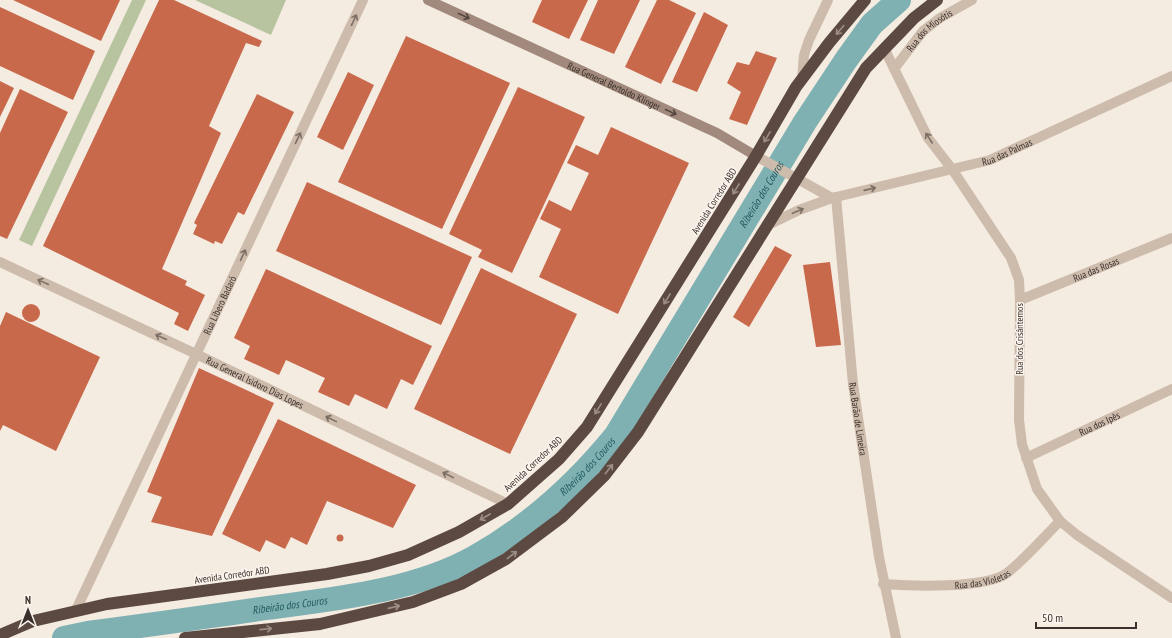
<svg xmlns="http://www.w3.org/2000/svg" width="1172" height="638" viewBox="0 0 1172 638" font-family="'PT Sans Narrow',sans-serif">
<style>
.green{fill:#b8c4a0}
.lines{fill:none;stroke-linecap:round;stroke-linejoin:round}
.river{stroke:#7fb0b2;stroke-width:24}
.building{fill:#c8694b}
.street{stroke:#cdbbac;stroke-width:10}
.secondary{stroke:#a18a7d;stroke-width:10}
.highway{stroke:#5c4a42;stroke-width:12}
.oneway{stroke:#544640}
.oneway2{stroke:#7d6f65}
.oneway3{stroke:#9c8e87}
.labels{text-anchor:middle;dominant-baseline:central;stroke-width:3;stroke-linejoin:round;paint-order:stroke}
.street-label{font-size:10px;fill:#3b302b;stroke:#fbf5ee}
.water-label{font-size:11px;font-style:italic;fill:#1f5a5e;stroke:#fbf5ee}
</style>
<rect width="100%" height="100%" fill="#f4ebe1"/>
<path class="green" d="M 132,0 L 146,0 L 32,246 L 19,240 Z
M 195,0 L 286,0 L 271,35 Z"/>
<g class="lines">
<path class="river" id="s1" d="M 64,638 L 88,633 C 148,625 207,617 267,608 C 334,599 415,591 475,557 C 528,527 577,483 616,435 L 805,122 L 846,60 L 872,24 L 899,0"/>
</g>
<path class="building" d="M 13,0 L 120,0 L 101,41 Z
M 159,0 L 174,0 L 262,41 L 259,47 L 246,43 L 209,126 L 221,133 L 162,269 L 187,281 L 185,285 L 205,295 L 188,331 L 174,324 L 179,313 L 43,246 Z
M 542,0 L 588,0 L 569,39 L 532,22 Z
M 598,0 L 640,0 L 614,54 L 580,40 Z
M 657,0 L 669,0 L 696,13 L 661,84 L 625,67 Z
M 0,7 L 95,51 L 73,100 L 0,66 Z
M 704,12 L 728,25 L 697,92 L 672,82 Z
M 406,36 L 510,83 L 442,229 L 338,182 Z
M 756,51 L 777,58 L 747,125 L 729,119 L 741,92 L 727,83 L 737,62 L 749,65 Z
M 348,72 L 374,85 L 343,150 L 317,137 Z
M 0,81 L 14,88 L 0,117 Z
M 518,87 L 585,117 L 512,273 L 478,257 L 482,250 L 449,234 Z
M 20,89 L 68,112 L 7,239 L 0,236 L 0,133 Z
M 257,94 L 294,112 L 244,215 L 238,212 L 222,244 L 215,241 L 214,244 L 193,234 L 197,225 L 194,223 Z
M 611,127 L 689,163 L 618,314 L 539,277 L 561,229 L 540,219 L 549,200 L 571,211 L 589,173 L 567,163 L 576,145 L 598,155 Z
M 307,182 L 472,257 L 441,325 L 276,251 Z
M 775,246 L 792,255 L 749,327 L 733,317 Z
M 830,262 L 841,345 L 816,347 L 803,265 Z
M 481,268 L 577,314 L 510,454 L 414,409 Z
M 266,269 L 432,346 L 413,385 L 401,379 L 387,409 L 355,394 L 349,406 L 318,392 L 325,378 L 286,360 L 279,375 L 244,359 L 250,346 L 234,338 Z
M22 313a9 9 0 1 1 18 0a9 9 0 1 1-18 0Z
M 6,312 L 100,357 L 56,451 L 3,425 L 0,431 L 0,326 Z
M 199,368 L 274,403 L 212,536 L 151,522 L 162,497 L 147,492 Z
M 278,419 L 416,485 L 393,528 L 327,501 L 307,545 L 291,537 L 285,549 L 266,540 L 260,552 L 222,534 Z
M336.5 538a3.5 3.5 0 1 1 7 0a3.5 3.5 0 1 1-7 0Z"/>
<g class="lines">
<g class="street">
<path d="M 884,48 L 928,138 L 952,169 L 1011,258 L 1019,280 L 1020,300 L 1019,420 L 1022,444 L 1037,489 L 1060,521 L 1077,535 L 1172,598"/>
<path id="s2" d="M 894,69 L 923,31 L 940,18 L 972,0"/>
<path d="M 802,79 L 804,55 L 809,40 L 828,0"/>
<path d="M 756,156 L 832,198"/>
<path id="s3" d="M 836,197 L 853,384 L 879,557 L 896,638"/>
<path id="s4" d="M 766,226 L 799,210 L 832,198 L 990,160 L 1172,76"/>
<path id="s5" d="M 0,262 L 196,354 L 508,504"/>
<path id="s6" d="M 1020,300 L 1172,238"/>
<path id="s7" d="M 1026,458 L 1172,389"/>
<path id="s8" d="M 883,584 C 911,586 986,589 1007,573 C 1026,558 1043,538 1060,521"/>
<path id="s9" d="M 76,610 L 363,0"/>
</g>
<path class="secondary" id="s10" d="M 428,0 L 717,133 L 756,156"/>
<path class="highway" d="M 0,635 L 33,621 L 107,604 L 327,574 L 369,566 L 408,555 L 459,532 L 508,504 L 559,459 L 587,427 L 756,156 L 796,87 L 829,43 L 865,0
M 185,638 L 320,624 L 413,602 L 461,584 L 506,559 L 562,517 L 604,476 L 638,432 L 866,68 L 914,18 L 937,0"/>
</g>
<defs><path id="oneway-shaft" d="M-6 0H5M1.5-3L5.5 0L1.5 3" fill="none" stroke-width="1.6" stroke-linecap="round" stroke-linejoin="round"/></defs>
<g class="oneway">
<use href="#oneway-shaft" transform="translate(464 16) rotate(25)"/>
<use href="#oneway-shaft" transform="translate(671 112) rotate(25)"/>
</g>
<g class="oneway2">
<use href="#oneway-shaft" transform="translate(354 20) rotate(-65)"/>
<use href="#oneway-shaft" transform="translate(298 138) rotate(-65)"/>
<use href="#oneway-shaft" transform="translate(929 138) rotate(-123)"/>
<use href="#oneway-shaft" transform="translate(870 189) rotate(-13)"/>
<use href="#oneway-shaft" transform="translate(798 211) rotate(-23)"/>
<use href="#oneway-shaft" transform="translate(243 255) rotate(-65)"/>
<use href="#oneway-shaft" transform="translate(43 282) rotate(-155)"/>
<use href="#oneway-shaft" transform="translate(161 337) rotate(-155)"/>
<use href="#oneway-shaft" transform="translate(331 419) rotate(-154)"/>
<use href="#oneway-shaft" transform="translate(448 475) rotate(-154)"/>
</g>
<g class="oneway3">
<use href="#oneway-shaft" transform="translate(840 30) rotate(130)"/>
<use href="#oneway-shaft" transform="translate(767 137) rotate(120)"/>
<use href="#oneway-shaft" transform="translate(736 189) rotate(122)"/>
<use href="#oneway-shaft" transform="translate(667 299) rotate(122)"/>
<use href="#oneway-shaft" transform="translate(598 409) rotate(122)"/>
<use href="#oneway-shaft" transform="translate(609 469) rotate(-52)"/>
<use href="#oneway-shaft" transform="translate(485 517) rotate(150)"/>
<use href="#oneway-shaft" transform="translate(512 555) rotate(-37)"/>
<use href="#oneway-shaft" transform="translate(394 607) rotate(-13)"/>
<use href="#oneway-shaft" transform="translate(266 629) rotate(-6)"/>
</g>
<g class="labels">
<g class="street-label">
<text stroke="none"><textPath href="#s2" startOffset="53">Rua dos Miosótis</textPath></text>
<text stroke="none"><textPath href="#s10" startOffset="205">Rua General Bertoldo Klinger</textPath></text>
<text stroke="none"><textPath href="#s4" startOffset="253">Rua das Palmas</textPath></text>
<text transform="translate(714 201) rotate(-58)">Avenida Corredor ABD</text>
<text stroke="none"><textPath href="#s6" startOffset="82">Rua das Rosas</textPath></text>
<text stroke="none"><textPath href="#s9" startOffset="337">Rua Libero Badaró</textPath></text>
<text transform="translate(1019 339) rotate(-90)">Rua dos Crisântemos</text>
<text stroke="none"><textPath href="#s5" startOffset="282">Rua General Isidoro Dias Lopes</textPath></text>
<text stroke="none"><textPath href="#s3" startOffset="223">Rua Barão de Limeira</textPath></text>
<text stroke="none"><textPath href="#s7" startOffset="81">Rua dos Ipês</textPath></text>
<text transform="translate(533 464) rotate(-43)">Avenida Corredor ABD</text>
<text transform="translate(232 575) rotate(-8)">Avenida Corredor ABD</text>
<text stroke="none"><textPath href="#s8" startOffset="100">Rua das Violetas</textPath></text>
</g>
<g class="water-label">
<text stroke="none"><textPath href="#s1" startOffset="889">Ribeirão dos Couros</textPath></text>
<text stroke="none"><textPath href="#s1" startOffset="565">Ribeirão dos Couros</textPath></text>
<text stroke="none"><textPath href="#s1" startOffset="228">Ribeirão dos Couros</textPath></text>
</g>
</g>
<g transform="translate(28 610)" stroke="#fbf5ee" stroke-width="3" paint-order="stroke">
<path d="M0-3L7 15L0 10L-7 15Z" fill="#3b302b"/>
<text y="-6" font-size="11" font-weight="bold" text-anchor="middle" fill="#3b302b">N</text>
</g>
<path d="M1036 622v6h100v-6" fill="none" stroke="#3b302b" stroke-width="2"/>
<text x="1042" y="622" font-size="12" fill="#3b302b" stroke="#fbf5ee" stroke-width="3" paint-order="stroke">50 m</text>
</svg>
